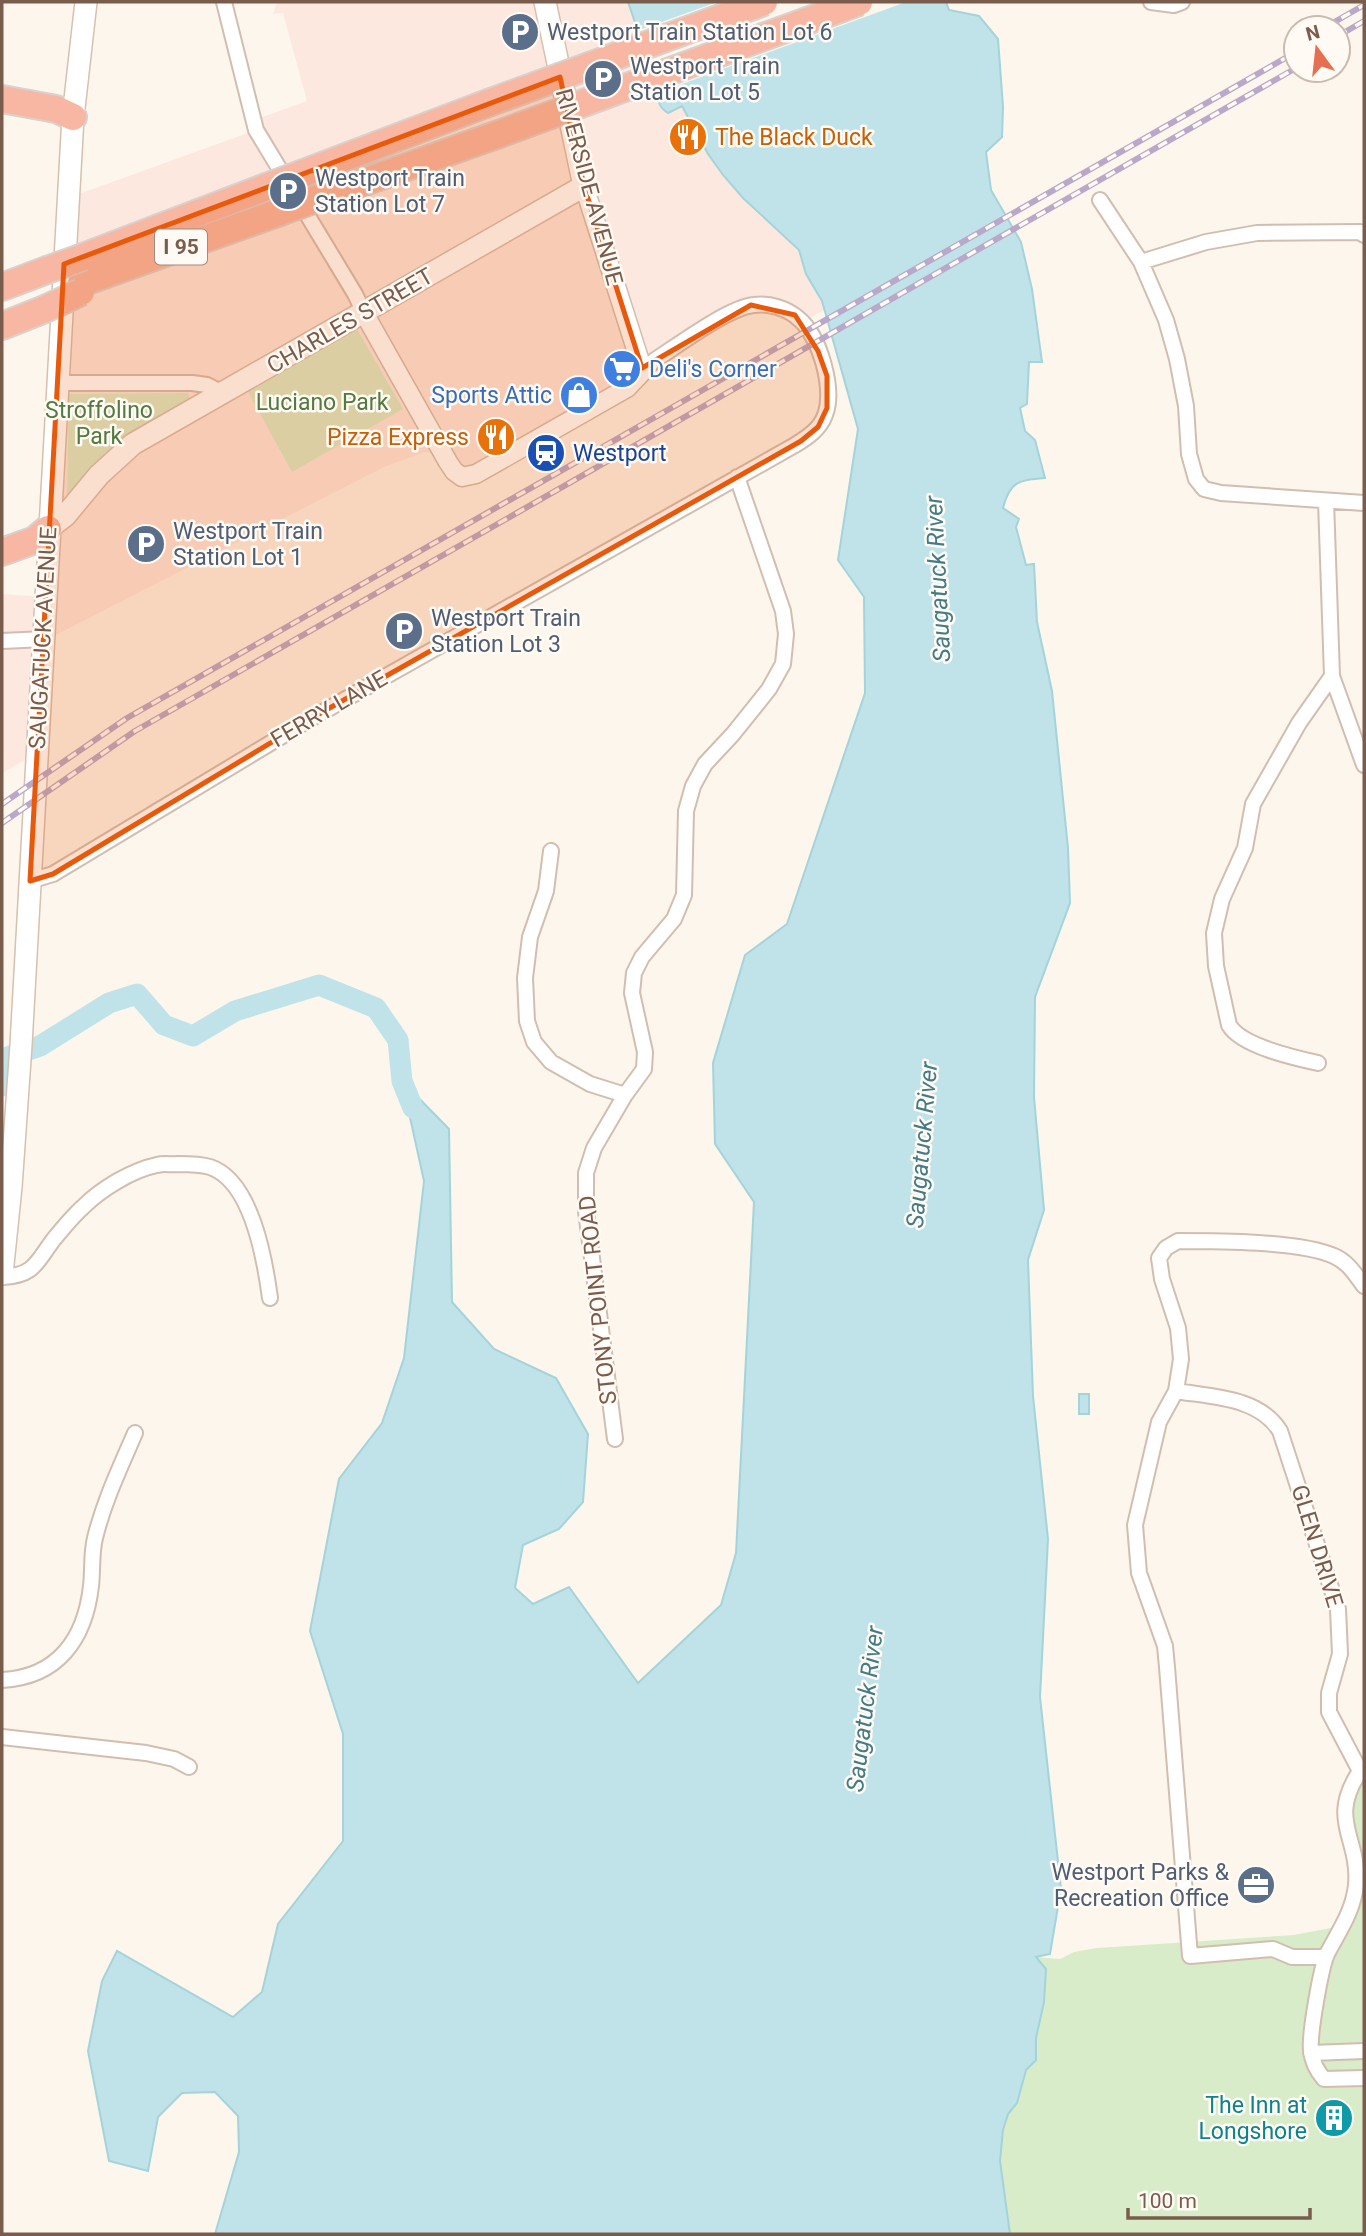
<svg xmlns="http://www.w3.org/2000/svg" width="1366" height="2236" viewBox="0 0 1366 2236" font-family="Roboto,sans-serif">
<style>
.commercial{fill:#fde8e0}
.green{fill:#d8ecc9}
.water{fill:#bfe3e8;stroke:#a5d3da;stroke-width:2}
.pier{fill:#fdf6ec}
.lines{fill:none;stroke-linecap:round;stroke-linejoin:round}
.river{stroke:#bfe3e8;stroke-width:21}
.minor-casing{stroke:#d1beb0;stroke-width:18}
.tertiary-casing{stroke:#d1beb0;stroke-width:21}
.secondary-casing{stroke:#d6c0b0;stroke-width:24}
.motorway-casing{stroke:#dad1cd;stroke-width:30}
.minor{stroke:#fff;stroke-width:14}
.tertiary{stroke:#fff;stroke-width:18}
.secondary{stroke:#fff;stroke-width:21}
.motorway{stroke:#f7b7a3;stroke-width:26}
.rail-casing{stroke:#b9a8c9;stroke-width:6}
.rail{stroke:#fffaf3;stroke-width:3.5;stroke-dasharray:10;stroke-linecap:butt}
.motorway-bridge-casing{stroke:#dad1cd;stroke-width:30;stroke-linecap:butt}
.motorway-bridge{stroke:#f7b7a3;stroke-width:26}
.marked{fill:#e8590c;fill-opacity:0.2;stroke:#e8590c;stroke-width:5;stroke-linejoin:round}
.labels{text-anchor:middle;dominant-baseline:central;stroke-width:5;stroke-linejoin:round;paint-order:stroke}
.shield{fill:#fffaf3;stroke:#a28b7f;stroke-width:2}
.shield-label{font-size:21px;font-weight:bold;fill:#7a5c4d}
.service-label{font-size:23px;fill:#4e5e75;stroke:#fffaf3;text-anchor:start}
.food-label{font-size:23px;fill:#c56008;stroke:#fffaf3;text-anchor:start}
.street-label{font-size:23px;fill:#7a5c4d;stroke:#fffaf3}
.shop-label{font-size:23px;fill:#366cbe;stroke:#fffaf3;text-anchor:start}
.park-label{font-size:23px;fill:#537a41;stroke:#fffaf3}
.transit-label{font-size:23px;fill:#164399;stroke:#fffaf3;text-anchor:start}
.culture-label{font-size:23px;fill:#0d838f;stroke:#fffaf3;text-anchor:end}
.water-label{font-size:24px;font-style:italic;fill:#437c86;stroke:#fffaf3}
</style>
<rect width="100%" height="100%" fill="#fdf6ec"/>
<path class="commercial" d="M 277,2 L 628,2 L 658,89 L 658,103 L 661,107 L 662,109 L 675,109 L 682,105 L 723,175 L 743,198 L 799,250 L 806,274 L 822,301 L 824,310 L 803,322 L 751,305 L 472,476 L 444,455 L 425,452 L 384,467 L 48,639 L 36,754 L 2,773 L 2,594 L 46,597 L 68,198 L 256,130 L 254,120 L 307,101 L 283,13 L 273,14 Z"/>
<path class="green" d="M 357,329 L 403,409 L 292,472 L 247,390 Z
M 188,393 L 190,399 C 140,426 105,455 67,496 L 69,394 Z
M 1364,1775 L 1364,2234 L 1010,2234 L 1000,2161 L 1003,2130 L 1008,2114 L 1017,2103 L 1026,2070 L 1036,2060 L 1036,2038 L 1044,2002 L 1046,1969 L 1036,1957 L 1060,1959 L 1074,1952 L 1097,1948 L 1294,1935 L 1331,1928 L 1353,1903 L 1352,1791 Z"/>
<path class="water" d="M 628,2 L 946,2 L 949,10 L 979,16 L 998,39 L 1003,107 L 1002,137 L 986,152 L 991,190 L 1021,242 L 1032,289 L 1042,362 L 1029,362 L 1027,404 L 1020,408 L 1025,431 L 1035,440 L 1045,478 C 1019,480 1010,481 1003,508 L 1019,519 L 1016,527 L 1026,565 L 1034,564 L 1037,622 L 1052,691 L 1068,848 L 1070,903 L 1035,997 L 1034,1097 L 1044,1210 L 1028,1260 L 1033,1396 L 1048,1539 L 1040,1697 L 1061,1889 L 1050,1954 L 1036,1957 L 1046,1969 L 1044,2002 L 1036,2038 L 1036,2060 L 1026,2070 L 1017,2103 L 1008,2114 L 1003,2130 L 1000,2161 L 1010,2234 L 215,2234 L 239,2152 L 238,2116 L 215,2092 L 182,2093 L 158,2117 L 148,2171 L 109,2161 L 88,2051 L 102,1981 L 117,1951 L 233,2017 L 262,1992 L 278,1924 L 343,1841 L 343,1734 L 310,1631 L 339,1479 L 382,1423 L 404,1358 L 424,1181 L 402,1081 L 449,1129 L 452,1302 L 494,1349 L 556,1378 L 588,1434 L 583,1502 L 559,1529 L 523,1545 L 515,1588 L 533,1604 L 569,1587 L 638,1683 L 721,1605 L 736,1553 L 754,1202 L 715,1144 L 713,1063 L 745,955 L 787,924 L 865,693 L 864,597 L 838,560 L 858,429 L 822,301 L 806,274 L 799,250 L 743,198 L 723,175 L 708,154 L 682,106 L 668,113 C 658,107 658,101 658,89 Z
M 1079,1394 L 1089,1394 L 1089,1414 L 1079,1414 Z"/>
<path class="pier" d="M 717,2 L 906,2 L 655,94 L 634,32 Z"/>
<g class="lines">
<path class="river" d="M 2,1086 L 5,1058 L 40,1046 L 109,1003 L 137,994 L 164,1025 L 193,1036 L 235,1011 L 319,985 L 376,1008 L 398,1040 L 402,1081 L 413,1108"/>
<defs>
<path id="minor" d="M 224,2 L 256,130 L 355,294 L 364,313
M 1151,2 L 1174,5 L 1182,2
M 1100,200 L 1141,262 L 1166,320 L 1177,359 L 1186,406 L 1189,454 L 1196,479 L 1204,489 L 1221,493 L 1364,503
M 1141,262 L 1206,242 L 1257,233 L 1360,232 L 1364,235
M 58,383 L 192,383 L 207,385 L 223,393
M 1326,501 L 1332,676 L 1364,765
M 2,641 L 45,639
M 551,851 L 546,891 L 530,937 L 525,978 L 527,1021 L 534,1042 L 551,1062 L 590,1084 L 625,1095
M 30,881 L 53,874 L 312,718 L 795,445 C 808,437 820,429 825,415 C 835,390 820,336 799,319 C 787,308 769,303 754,305 C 729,307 677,346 655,360 L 643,371
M 1318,1063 C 1295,1058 1241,1046 1229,1025 L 1216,966 L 1214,933 L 1222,899 L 1245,848 L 1253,804 L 1299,723 L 1332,676
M 2,1277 C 35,1276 37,1261 54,1239 C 63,1228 73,1216 83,1207 C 101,1189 132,1170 157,1165 C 164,1163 171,1165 178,1164 C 189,1164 200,1164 210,1167 C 252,1181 265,1261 270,1298
M 1176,1391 C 1212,1397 1259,1397 1280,1431 L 1338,1609 L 1340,1654 L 1329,1693 L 1329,1712 L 1360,1771
M 615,1439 L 586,1211 L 586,1173 L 594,1148 L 625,1095 L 644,1069 L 645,1052 L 632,993 L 634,973 L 642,957 L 674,919 L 684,895 L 686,811 L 693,786 L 705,764 L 733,734 L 769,689 L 783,664 L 786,634 L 783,611 L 737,477
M 2,1680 C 58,1677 85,1639 91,1586 C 93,1569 91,1554 95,1538 C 104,1501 120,1468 135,1433
M 2,1737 L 146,1753 L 174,1759 L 189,1767
M 1364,1770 L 1360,1771 C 1327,1821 1360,1837 1356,1885 C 1353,1912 1339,1931 1327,1954 C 1321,1968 1309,2035 1311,2050 C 1312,2062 1316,2070 1324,2079 L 1364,2078
M 1326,1957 L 1292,1957 L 1273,1949 L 1190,1956 L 1167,1667 L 1165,1646 L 1139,1573 L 1135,1525 L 1159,1422 L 1176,1391 L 1181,1359 L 1178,1328 L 1162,1279 L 1159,1258 L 1166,1248 L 1178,1241 C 1217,1241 1300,1241 1334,1256 C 1348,1262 1355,1274 1364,1286
M 1311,2053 L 1364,2051"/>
<path id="tertiary" d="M 364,313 L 448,462 L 454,471 L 462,477 L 476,474 L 627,388 L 643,371 L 584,186"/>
<path id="secondary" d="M 48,529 L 65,516 L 99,475 L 133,444 L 584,186 L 545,2
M 2,1274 L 11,1187 L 21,1045 L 73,117 L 86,2"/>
<path id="motorway" d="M 2,99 L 56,109 L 73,117
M 301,174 L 488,103
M 316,199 L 499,134
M 83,257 L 266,187
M 81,283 L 280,212
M 2,287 L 47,270
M 2,326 L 45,309
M 2,552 L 35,540 L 48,529"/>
</defs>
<use href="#minor" class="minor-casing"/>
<use href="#tertiary" class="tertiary-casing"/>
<use href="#secondary" class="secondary-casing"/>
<use href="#motorway" class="motorway-casing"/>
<use href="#minor" class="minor"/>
<use href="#tertiary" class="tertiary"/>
<use href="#secondary" class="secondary"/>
<use href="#motorway" class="motorway"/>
<defs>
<path id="rail" d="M 1324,28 L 1364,5
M 1338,36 L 1364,21
M 2,804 L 127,718 L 1296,52
M 2,823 L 135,731 L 1296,68"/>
</defs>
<use href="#rail" class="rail-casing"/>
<use href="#rail" class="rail"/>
<defs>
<path id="motorway-bridge" d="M 488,103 L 764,2
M 499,134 L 859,2
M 266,187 L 301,174
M 280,212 L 316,199
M 47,270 L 83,257
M 45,309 L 81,292"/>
</defs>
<use href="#motorway-bridge" class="motorway-bridge-casing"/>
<use href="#motorway-bridge" class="motorway-bridge"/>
</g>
<path class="marked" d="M 560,77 L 584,186 L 642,368 L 751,305 L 795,315 L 818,351 L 827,376 L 827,408 L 818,427 L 801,441 L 312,718 L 53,874 L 30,881 L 64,264 Z"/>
<defs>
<symbol id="parking-disc" viewBox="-11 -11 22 22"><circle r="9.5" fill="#5c6f8a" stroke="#fffaf3"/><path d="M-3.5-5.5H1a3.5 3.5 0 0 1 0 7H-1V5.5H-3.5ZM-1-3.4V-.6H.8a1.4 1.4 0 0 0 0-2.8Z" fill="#fff"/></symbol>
<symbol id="restaurant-disc" viewBox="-11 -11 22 22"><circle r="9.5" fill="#e8710a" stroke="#fffaf3"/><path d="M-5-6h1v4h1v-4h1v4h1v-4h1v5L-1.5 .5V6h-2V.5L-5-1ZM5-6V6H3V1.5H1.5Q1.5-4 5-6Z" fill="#fff"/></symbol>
<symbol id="supermarket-disc" viewBox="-11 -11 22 22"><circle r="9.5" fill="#3f7fe0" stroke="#fffaf3"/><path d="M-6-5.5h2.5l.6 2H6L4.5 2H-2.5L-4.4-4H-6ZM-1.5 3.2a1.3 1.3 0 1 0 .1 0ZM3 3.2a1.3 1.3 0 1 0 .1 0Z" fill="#fff"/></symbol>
<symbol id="shop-disc" viewBox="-11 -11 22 22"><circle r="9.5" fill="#3f7fe0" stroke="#fffaf3"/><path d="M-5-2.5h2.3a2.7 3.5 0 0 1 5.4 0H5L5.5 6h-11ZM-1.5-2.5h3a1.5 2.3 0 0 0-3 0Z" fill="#fff"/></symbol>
<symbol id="station-disc" viewBox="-11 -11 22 22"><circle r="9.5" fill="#1a4fb4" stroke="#fffaf3"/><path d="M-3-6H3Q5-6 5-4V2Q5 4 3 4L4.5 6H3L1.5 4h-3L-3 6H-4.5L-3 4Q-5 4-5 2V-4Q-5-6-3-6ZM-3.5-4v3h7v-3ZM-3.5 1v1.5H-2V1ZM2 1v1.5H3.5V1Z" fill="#fff"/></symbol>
<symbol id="office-disc" viewBox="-11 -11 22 22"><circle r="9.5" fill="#5c6f8a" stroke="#fffaf3"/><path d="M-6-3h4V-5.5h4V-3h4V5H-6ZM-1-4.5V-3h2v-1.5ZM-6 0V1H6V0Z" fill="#fff"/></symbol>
<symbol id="building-disc" viewBox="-11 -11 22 22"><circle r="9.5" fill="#0f9aa8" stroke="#fffaf3"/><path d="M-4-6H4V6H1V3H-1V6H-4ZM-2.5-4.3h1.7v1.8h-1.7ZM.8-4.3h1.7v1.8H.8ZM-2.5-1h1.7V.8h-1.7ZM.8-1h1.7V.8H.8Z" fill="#fff"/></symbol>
</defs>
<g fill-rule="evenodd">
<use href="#parking-disc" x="498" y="10" width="44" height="44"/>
<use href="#parking-disc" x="581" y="57" width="44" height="44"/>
<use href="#restaurant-disc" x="666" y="115" width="44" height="44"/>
<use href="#parking-disc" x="266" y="169" width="44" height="44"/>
<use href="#supermarket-disc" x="600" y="347" width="44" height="44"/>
<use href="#shop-disc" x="557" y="373" width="44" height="44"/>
<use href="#restaurant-disc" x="474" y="415" width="44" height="44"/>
<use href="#station-disc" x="524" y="431" width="44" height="44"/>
<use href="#parking-disc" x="124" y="522" width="44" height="44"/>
<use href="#parking-disc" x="382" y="609" width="44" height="44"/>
<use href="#office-disc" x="1234" y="1863" width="44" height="44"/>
<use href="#building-disc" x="1312" y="2096" width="44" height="44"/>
</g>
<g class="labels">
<rect class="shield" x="155" y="229.5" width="52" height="35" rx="5"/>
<g class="shield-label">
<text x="181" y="247">I 95</text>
</g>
<g class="service-label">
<text x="547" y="32">Westport Train Station Lot 6</text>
<text x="630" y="66">Westport Train<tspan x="630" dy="26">Station Lot 5</tspan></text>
<text x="315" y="178">Westport Train<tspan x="315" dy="26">Station Lot 7</tspan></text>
<text x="173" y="531">Westport Train<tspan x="173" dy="26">Station Lot 1</tspan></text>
<text x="431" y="618">Westport Train<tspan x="431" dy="26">Station Lot 3</tspan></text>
<text x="1229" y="1872" text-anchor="end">Westport Parks &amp;<tspan x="1229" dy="26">Recreation Office</tspan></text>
</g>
<g class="food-label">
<text x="715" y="137">The Black Duck</text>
<text x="469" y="437" text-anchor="end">Pizza Express</text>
</g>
<g class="street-label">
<text transform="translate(589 187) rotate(75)">RIVERSIDE AVENUE</text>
<text transform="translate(350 321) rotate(-30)">CHARLES STREET</text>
<text transform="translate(43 638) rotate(-87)">SAUGATUCK AVENUE</text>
<text transform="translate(329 709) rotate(-30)">FERRY LANE</text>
<text transform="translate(598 1300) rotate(-96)">STONY POINT ROAD</text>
<text transform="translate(1317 1546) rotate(73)">GLEN DRIVE</text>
</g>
<g class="shop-label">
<text x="649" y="369">Deli's Corner</text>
<text x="552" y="395" text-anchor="end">Sports Attic</text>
</g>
<g class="park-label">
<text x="322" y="402">Luciano Park</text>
<text x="99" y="410">Stroffolino<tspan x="99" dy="26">Park</tspan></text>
</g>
<g class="transit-label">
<text x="573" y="453">Westport</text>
</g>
<g class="culture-label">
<text x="1307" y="2105">The Inn at<tspan x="1307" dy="26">Longshore</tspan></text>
</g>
<g class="water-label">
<text transform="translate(938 579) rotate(-93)">Saugatuck River</text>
<text transform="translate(922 1145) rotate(-85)">Saugatuck River</text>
<text transform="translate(865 1709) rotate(-83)">Saugatuck River</text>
</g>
</g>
<rect width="1366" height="2236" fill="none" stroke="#7a5c4d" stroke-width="7"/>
<g transform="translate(1317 49) rotate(345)"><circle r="33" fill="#fffaf3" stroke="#cabbb1" stroke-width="2"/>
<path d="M0-5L12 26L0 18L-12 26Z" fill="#e76f51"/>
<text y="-10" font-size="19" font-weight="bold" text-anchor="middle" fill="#7a5c4d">N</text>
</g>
<path d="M1128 2208v10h182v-10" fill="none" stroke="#7a5c4d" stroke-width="3.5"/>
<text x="1138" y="2208" font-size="21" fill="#7a5c4d" stroke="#fffaf3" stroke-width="5" paint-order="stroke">100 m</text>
</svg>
